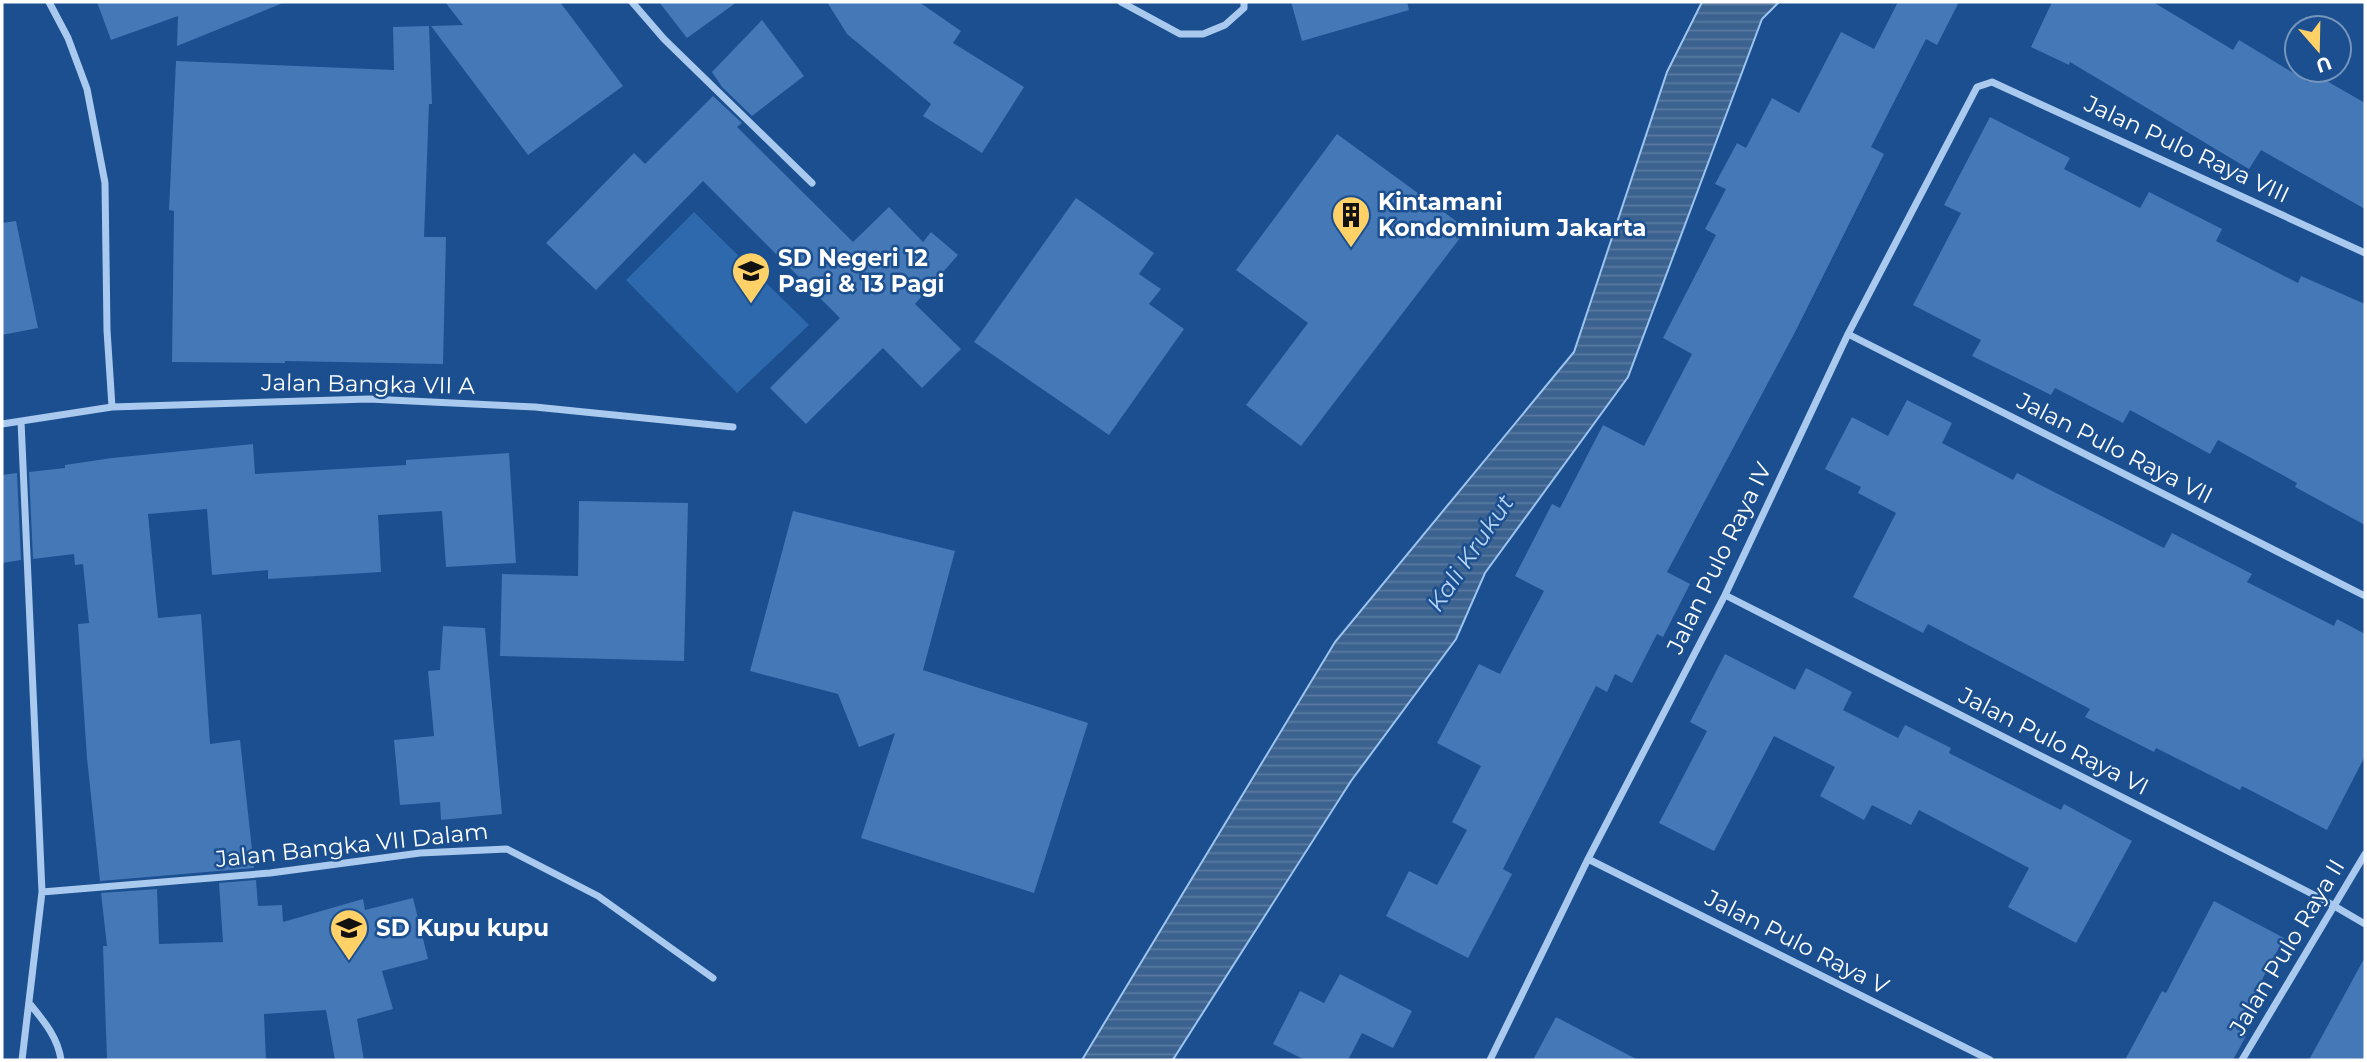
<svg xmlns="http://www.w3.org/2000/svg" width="2367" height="1062" viewBox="0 0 2367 1062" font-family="Montserrat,sans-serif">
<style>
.park{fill:#2e69ad}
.water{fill:url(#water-rules);stroke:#9cc4f0;stroke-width:2}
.building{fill:#4478b7}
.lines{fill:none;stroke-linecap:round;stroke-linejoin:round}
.street{stroke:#a9c9ee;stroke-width:7}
.labels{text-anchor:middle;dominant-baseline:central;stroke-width:5;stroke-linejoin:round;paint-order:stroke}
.street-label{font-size:23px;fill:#fff;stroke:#1b4f8f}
.poi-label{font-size:23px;font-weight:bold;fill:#fff;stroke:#1b4f8f;text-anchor:start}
.water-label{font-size:24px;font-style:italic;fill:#b5d3f5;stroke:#1b4f8f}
</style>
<defs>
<pattern id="water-rules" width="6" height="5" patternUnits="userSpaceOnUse" patternTransform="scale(1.75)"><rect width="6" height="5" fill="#3c6290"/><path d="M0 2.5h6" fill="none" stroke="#597aa1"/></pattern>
</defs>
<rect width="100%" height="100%" fill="#1b4f8f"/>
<path class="park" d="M 694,212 L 809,325 L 737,393 L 626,280 Z"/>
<path class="water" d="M 1702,2 L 1779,2 L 1762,19 L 1628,377 L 1485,573 L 1456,639 L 1351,781 L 1174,1058 L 1172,1060 L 1082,1060 L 1335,642 L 1574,352 L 1667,72 Z"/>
<path class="building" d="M 97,2 L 283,2 L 283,3 L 177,46 L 178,16 L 111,40 Z
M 445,2 L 560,2 L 623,86 L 528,155 L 431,26 L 463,25 Z
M 659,2 L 737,2 L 687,38 Z
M 827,2 L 919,2 L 961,31 L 953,43 L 1024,87 L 982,153 L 923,116 L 931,104 L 847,34 Z
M 1291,2 L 1407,2 L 1409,10 L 1302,41 Z
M 1898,2 L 1959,2 L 1937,45 L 1926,39 L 1871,147 L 1884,154 L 1794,334 L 1667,572 L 1690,584 L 1663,637 L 1657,634 L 1632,683 L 1615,674 L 1607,692 L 1596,686 L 1503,869 L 1512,874 L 1468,958 L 1386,916 L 1409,871 L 1437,885 L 1467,830 L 1452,822 L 1481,766 L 1437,743 L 1479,664 L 1500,674 L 1544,591 L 1515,576 L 1552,504 L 1560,508 L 1603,425 L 1644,446 L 1692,354 L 1663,338 L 1716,235 L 1705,229 L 1726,189 L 1715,184 L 1737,143 L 1746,148 L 1772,98 L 1799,113 L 1841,32 L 1874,49 Z
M 2052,2 L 2153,2 L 2233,50 L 2239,40 L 2308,82 L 2313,73 L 2365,103 L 2365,209 L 2261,150 L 2249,169 L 2070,62 L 2069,65 L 2031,47 Z
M 762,20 L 804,76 L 752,116 L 722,87 L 712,72 Z
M 429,26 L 432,104 L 429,104 L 424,237 L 446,237 L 443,364 L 285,361 L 285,363 L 172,362 L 174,211 L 169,210 L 176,61 L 394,70 L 393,27 Z
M 713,96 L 742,123 L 737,127 L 853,242 L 889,207 L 923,242 L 931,232 L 958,255 L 915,304 L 961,349 L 922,388 L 883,348 L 806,424 L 770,388 L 840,318 L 703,181 L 596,290 L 546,243 L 634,153 L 645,164 Z
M 1990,117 L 2070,158 L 2064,169 L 2140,208 L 2149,192 L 2222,229 L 2216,241 L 2298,283 L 2301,276 L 2365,304 L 2365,525 L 2295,487 L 2297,483 L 2218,440 L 2210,454 L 2130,410 L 2123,423 L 2055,388 L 2051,395 L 1972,356 L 1981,340 L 1913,305 L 1961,213 L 1944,205 Z
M 1337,134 L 1467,229 L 1301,446 L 1246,405 L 1308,323 L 1236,270 Z
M 1076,198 L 1154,253 L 1139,274 L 1161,289 L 1149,304 L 1184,329 L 1109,435 L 974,342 Z
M 16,221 L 38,328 L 2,335 L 2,223 Z
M 1907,400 L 1952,423 L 1942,443 L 2013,480 L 2017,473 L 2164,548 L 2172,533 L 2252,574 L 2247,582 L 2334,626 L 2337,619 L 2365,634 L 2365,756 L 2327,830 L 2242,786 L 2240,790 L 2156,748 L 2154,752 L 2085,717 L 2090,709 L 1928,624 L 1923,633 L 1853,597 L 1896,513 L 1858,493 L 1861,487 L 1825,469 L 1852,417 L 1888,436 Z
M 253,444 L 255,474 L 406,465 L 406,460 L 509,453 L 516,563 L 446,567 L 442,511 L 378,515 L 381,572 L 268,579 L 268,570 L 212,575 L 207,509 L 148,514 L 158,618 L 201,614 L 210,744 L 240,740 L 254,868 L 100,881 L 87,758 L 78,624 L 89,623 L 83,564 L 75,565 L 74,554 L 33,559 L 29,472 L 65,468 L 65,465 L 112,458 Z
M 17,473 L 21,560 L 2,563 L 2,475 Z
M 579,501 L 688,503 L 684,661 L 500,656 L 502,574 L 578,576 Z
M 793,511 L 955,551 L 923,670 L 1088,723 L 1034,893 L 861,838 L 895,733 L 859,747 L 838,694 L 750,671 Z
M 443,626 L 485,628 L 502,814 L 441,820 L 440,802 L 400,805 L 394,740 L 434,736 L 428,671 L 440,670 Z
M 1725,654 L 1795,690 L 1806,668 L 1852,692 L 1843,710 L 1898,738 L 1905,725 L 1951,748 L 1949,753 L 2061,810 L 2064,804 L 2132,841 L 2076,943 L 2008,907 L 2029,868 L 1919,810 L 1911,825 L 1872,805 L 1864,820 L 1820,796 L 1835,767 L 1774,736 L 1714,851 L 1659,823 L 1707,731 L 1690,722 Z
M 256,880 L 258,906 L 282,905 L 283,922 L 363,899 L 365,910 L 413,898 L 428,959 L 382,971 L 393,1009 L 357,1019 L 364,1060 L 335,1060 L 326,1010 L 264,1014 L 266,1060 L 107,1060 L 103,946 L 107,946 L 101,893 L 157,889 L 159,944 L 223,942 L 219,883 Z
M 2214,901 L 2284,938 L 2236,1029 L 2247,1034 L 2233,1060 L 2125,1060 L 2162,991 L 2166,993 Z
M 2365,957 L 2365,1060 L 2309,1060 Z
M 1340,974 L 1412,1011 L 1393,1048 L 1362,1033 L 1348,1060 L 1305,1060 L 1273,1044 L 1300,991 L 1324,1003 Z
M 1556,1017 L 1638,1060 L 1533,1060 Z"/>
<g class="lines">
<path class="street" d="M 49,2 L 68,38 L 87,89 L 105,183 L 107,330 L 112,407
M 632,2 L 664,39 L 812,183
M 1121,2 L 1180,34 L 1203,34 L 1225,25 L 1244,8 L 1244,2
M 1848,334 L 2365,596
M 21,421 L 42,892 L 22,1060
M 2,424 L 112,407 L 369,399 L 535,407 L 733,427
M 1725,595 L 2324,900 L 2365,924
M 1588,859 L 1990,1060
M 42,892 L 270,873 L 420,853 L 507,849 L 598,896 L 713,978
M 29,1003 C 43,1020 58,1037 61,1060
M 1490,1060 L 1588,859 L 1725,595 L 1848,334 L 1977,87 L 1992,82 L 2365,253
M 2242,1060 L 2365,854"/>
</g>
<defs>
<symbol id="building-pin" viewBox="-11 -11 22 30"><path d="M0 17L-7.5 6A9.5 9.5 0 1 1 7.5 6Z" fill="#ffd166" stroke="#1b4f8f"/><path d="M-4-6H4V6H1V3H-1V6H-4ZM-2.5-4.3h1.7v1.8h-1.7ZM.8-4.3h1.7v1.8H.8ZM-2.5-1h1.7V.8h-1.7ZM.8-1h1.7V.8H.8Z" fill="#111"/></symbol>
<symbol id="school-pin" viewBox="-11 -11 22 30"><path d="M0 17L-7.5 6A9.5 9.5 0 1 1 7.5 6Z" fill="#ffd166" stroke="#1b4f8f"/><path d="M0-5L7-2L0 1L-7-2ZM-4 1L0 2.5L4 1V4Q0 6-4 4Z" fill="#111"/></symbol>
</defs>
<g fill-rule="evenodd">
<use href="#building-pin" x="1329" y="193" width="44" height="60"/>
<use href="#school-pin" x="729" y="249" width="44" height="60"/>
<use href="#school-pin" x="327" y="906" width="44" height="60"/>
</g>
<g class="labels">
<g class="street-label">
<text transform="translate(2187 149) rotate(25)">Jalan Pulo Raya VIII</text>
<text transform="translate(368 384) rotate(1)">Jalan Bangka VII A</text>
<text transform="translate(2115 448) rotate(27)">Jalan Pulo Raya VII</text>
<text transform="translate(1719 558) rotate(-64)">Jalan Pulo Raya IV</text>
<text transform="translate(2054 741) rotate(27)">Jalan Pulo Raya VI</text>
<text transform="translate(352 845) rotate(-6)">Jalan Bangka VII Dalam</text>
<text transform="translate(1797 942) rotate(27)">Jalan Pulo Raya V</text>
<text transform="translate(2287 947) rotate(-59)">Jalan Pulo Raya II</text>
</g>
<g class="poi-label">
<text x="1378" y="202">Kintamani<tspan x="1378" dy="26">Kondominium Jakarta</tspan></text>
<text x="778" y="258">SD Negeri 12<tspan x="778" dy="26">Pagi &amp; 13 Pagi</tspan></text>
<text x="376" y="928">SD Kupu kupu</text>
</g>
<g class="water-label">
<text transform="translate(1470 553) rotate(-56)">Kali Krukut</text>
</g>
</g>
<rect width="2367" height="1062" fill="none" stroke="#ffffff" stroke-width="7"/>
<g transform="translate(2318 49) rotate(160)"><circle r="33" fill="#1b4f8f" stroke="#7695bc" stroke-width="2"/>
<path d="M0-5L12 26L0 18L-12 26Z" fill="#ffd166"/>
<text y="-10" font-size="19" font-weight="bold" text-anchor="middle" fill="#ffffff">U</text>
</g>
</svg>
